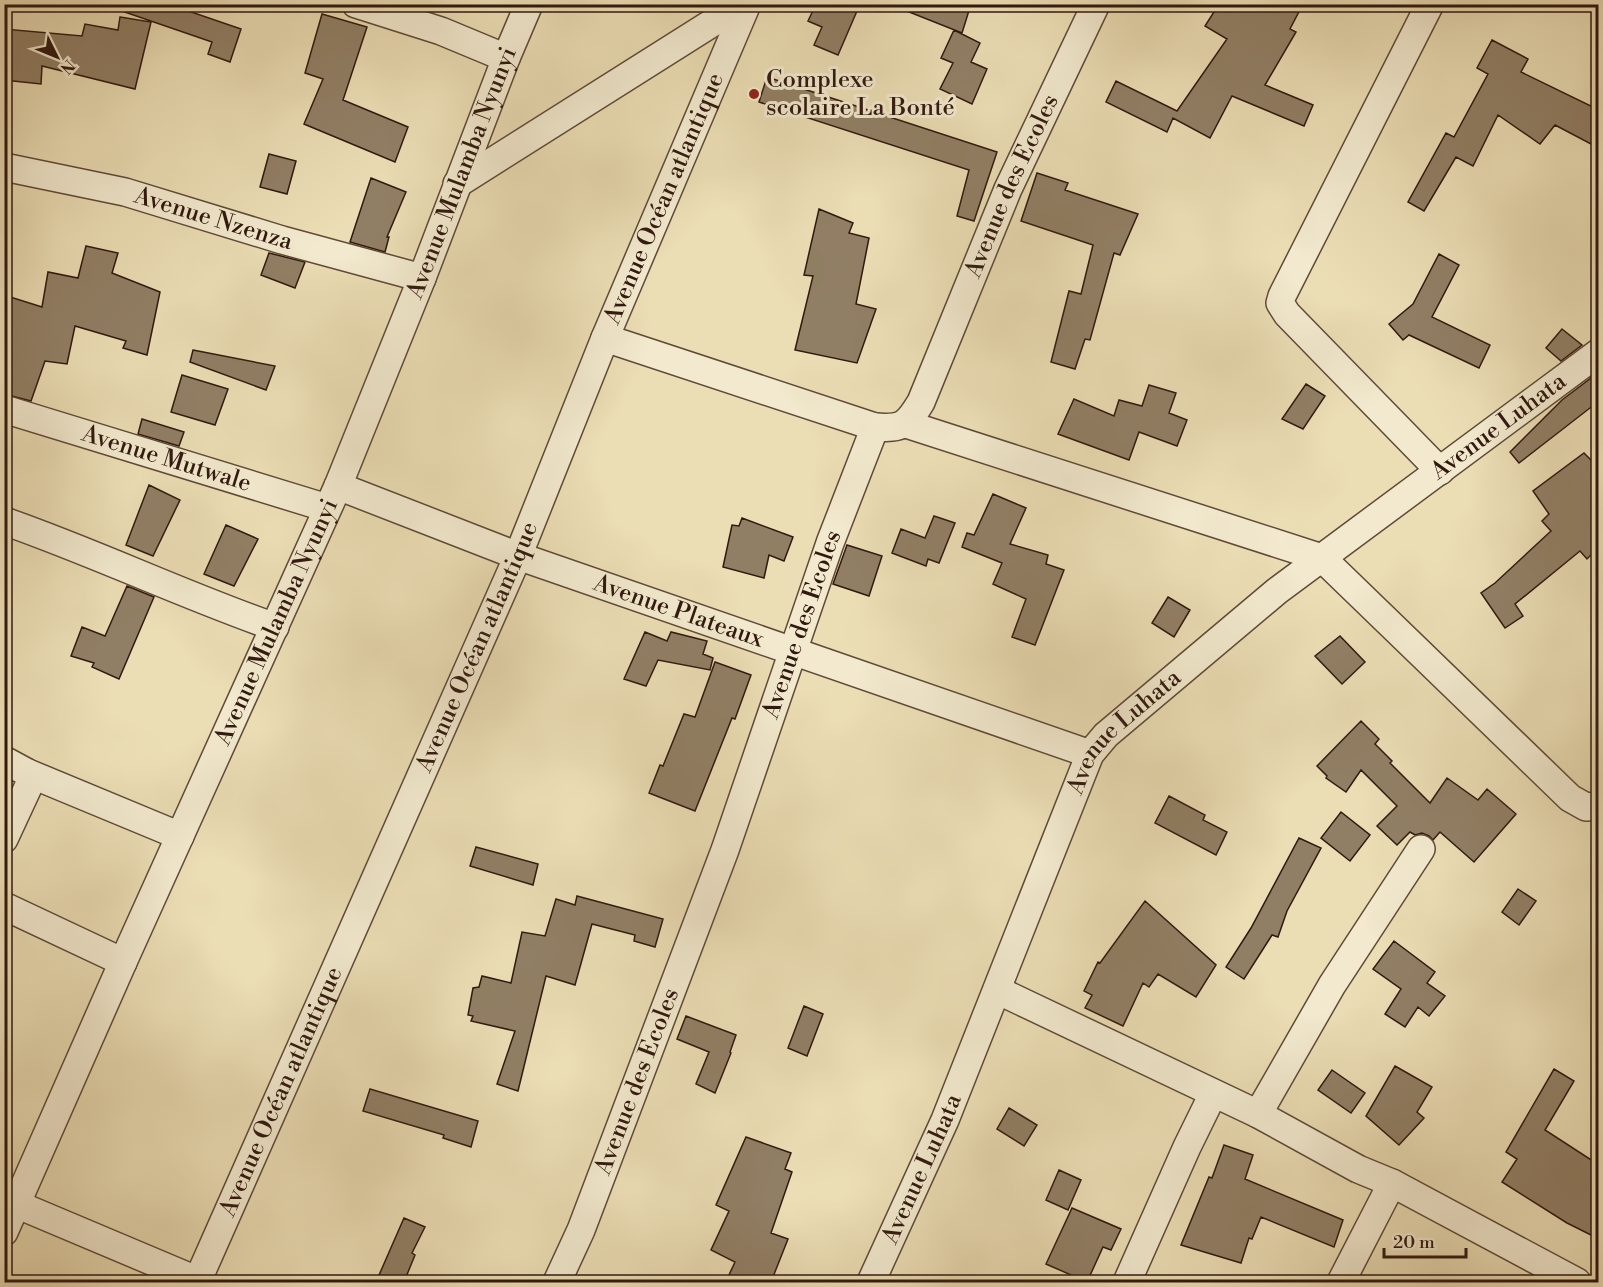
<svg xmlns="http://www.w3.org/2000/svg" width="1603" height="1287" viewBox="0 0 1603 1287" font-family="'Libre Bodoni',serif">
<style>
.building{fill:#917f65;stroke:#30190f;stroke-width:1.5}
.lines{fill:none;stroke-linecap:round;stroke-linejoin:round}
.street-casing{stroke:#5f4a38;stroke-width:30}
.street{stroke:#f2e9ce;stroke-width:27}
.poi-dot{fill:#8f2418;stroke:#f2e9ce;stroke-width:2}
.labels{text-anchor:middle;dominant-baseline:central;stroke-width:6;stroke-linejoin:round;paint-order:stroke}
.poi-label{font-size:24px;fill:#30190f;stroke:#f2e9ce;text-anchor:start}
.street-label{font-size:24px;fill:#30190f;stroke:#f2e9ce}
</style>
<rect width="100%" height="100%" fill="#ebddb4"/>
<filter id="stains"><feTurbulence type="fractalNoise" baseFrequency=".00333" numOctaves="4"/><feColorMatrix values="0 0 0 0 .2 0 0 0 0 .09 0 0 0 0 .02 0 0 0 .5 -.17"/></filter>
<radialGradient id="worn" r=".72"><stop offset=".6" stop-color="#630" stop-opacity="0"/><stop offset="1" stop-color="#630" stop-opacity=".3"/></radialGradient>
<path class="building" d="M 114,4 L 168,4 L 241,29 L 230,62 L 208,54 L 212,42 L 113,8 Z
M 816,4 L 860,4 L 838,55 L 814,45 L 822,27 L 808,21 Z
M 894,4 L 971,4 L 962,33 L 894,6 Z
M 1219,4 L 1303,4 L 1290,29 L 1296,32 L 1265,85 L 1313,105 L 1304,126 L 1232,96 L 1210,138 L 1173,118 L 1167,132 L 1106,102 L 1116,81 L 1177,111 L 1227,39 L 1205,26 Z
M 322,14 L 367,27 L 343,100 L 408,127 L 395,162 L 304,124 L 323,79 L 305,73 Z
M 120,17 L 151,22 L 135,89 L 42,66 L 41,84 L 4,80 L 4,29 L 82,36 L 85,24 L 118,30 Z
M 954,30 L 980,43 L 971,62 L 987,69 L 972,104 L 940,89 L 953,63 L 941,58 Z
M 1492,40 L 1528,59 L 1521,72 L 1599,110 L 1599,131 L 1591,144 L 1555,125 L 1540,144 L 1498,115 L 1473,166 L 1456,157 L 1424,211 L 1408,202 L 1446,133 L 1454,137 L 1488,74 L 1477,68 Z
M 767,77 L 997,152 L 974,221 L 957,216 L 969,170 L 759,102 Z
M 269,154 L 296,161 L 287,194 L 260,187 Z
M 1037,173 L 1068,183 L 1065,190 L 1138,214 L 1120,255 L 1114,253 L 1090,340 L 1085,339 L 1075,369 L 1051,362 L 1069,291 L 1081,294 L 1093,245 L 1021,221 Z
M 371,178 L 406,192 L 387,237 L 389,237 L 385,252 L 350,242 Z
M 819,209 L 853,223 L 849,233 L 869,238 L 856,304 L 876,309 L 857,363 L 795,350 L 813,276 L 804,275 Z
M 86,246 L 118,253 L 112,273 L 160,292 L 147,355 L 123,348 L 126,341 L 75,326 L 67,364 L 45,361 L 31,401 L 4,394 L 4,295 L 42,307 L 48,272 L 78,278 Z
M 269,253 L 305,262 L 295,288 L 261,275 Z
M 1439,254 L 1459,265 L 1432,317 L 1490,345 L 1479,368 L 1409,335 L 1403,340 L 1389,324 L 1413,304 Z
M 1562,329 L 1582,345 L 1561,361 L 1546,348 Z
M 193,350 L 275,366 L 266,390 L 190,362 Z
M 1599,372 L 1599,401 L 1519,463 L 1510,452 L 1562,400 Z
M 182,375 L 228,389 L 215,425 L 171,412 Z
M 1306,384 L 1325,396 L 1303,429 L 1282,419 Z
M 1149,385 L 1176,393 L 1169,413 L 1187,420 L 1177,446 L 1139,432 L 1129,460 L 1058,434 L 1074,399 L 1114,416 L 1119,400 L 1142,406 Z
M 142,419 L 184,432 L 179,446 L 138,434 Z
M 1584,453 L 1599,468 L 1599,547 L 1587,559 L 1580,551 L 1515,604 L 1523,616 L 1505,628 L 1481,593 L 1495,583 L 1551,531 L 1542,521 L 1549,514 L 1533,491 Z
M 149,485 L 180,500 L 153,556 L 126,545 Z
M 993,494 L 1026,508 L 1010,544 L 1048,555 L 1046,564 L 1064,570 L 1035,645 L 1012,637 L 1026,599 L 993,584 L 1002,563 L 962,547 L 967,533 L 974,535 Z
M 934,516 L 955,523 L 939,563 L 928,559 L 926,566 L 892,553 L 901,529 L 925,538 Z
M 742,518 L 793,537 L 784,561 L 769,555 L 764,578 L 723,567 L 732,525 L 739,526 Z
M 226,525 L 258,539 L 234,586 L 204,574 Z
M 847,545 L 882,556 L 869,596 L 833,584 Z
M 127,586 L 154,597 L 119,679 L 92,667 L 94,663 L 71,656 L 82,627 L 105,636 Z
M 1168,597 L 1190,610 L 1174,637 L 1152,623 Z
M 645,632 L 667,641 L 671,632 L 707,641 L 703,654 L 713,658 L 710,670 L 658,660 L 646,686 L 624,679 Z
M 1340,636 L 1365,662 L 1342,684 L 1315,656 Z
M 715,662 L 751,675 L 735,719 L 732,718 L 695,811 L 649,793 L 660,765 L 663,766 L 684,714 L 695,717 Z
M 1361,721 L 1379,739 L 1375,744 L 1392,761 L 1390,763 L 1430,803 L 1447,778 L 1478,800 L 1487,789 L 1516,814 L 1474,862 L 1440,832 L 1433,840 L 1429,836 L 1422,833 L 1415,835 L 1410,832 L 1397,845 L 1377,826 L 1397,806 L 1361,770 L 1346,792 L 1326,778 L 1327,776 L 1317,766 Z
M 1169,796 L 1205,815 L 1203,820 L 1227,832 L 1216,855 L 1155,823 Z
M 1341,812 L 1370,835 L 1350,861 L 1321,838 Z
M 1299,838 L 1321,848 L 1287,911 L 1278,937 L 1272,935 L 1244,979 L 1226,967 L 1251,928 Z
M 476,847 L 538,864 L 533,885 L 470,866 Z
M 1518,889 L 1536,901 L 1519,925 L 1502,912 Z
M 577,896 L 663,919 L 655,947 L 634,941 L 635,935 L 592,924 L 575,985 L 546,976 L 518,1091 L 497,1084 L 515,1031 L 471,1021 L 473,1016 L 468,1015 L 473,988 L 479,987 L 482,976 L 511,983 L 522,932 L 545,936 L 556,899 L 575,905 Z
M 1145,901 L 1216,965 L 1196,997 L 1158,974 L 1149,987 L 1143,983 L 1123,1026 L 1085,1008 L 1092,995 L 1084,991 L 1098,962 L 1100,963 Z
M 1394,941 L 1435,972 L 1427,983 L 1445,996 L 1429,1016 L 1418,1007 L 1405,1027 L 1385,1014 L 1401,989 L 1373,969 Z
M 804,1006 L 823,1014 L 807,1056 L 788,1048 Z
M 686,1016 L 736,1035 L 730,1052 L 731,1053 L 715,1093 L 696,1084 L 709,1052 L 677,1039 Z
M 1395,1066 L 1432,1087 L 1417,1112 L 1424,1118 L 1399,1145 L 1366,1116 Z
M 1554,1069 L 1574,1081 L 1545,1130 L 1599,1165 L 1599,1239 L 1567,1223 L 1502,1182 L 1517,1159 L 1506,1152 Z
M 1332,1070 L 1365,1093 L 1351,1113 L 1318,1090 Z
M 370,1089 L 478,1121 L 471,1147 L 443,1138 L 444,1135 L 363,1111 Z
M 1009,1108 L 1037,1125 L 1024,1146 L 997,1129 Z
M 746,1137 L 791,1153 L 785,1169 L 792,1172 L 771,1233 L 788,1239 L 771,1282 L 740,1282 L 728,1277 L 735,1262 L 711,1250 L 729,1211 L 716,1205 Z
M 1224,1145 L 1253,1155 L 1245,1179 L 1343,1220 L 1334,1247 L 1261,1217 L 1252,1239 L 1249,1238 L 1241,1263 L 1181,1245 L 1209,1177 L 1212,1178 Z
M 1059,1170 L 1081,1180 L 1068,1210 L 1046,1200 Z
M 1072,1208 L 1121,1229 L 1111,1250 L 1103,1247 L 1087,1282 L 1046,1264 Z
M 404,1218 L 425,1227 L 412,1253 L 415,1255 L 404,1282 L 376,1282 Z"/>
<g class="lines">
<defs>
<g id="street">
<path d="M 356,4 L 441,31 L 506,58"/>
<path d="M 1430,4 L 1282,296 L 1280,303 L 1287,314 L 1440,471"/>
<path id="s1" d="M 4,167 L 125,192 L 282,240 L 422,278"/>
<path d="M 457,184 L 742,4"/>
<path d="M 605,338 L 875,427"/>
<path id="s2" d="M 4,409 L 327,508"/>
<path d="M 906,424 L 1322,558 L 1570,798 L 1586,807 L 1598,806"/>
<path id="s3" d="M 338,486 L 518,556 L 1090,754"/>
<path d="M 4,521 C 96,553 183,595 275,627"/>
<path d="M 4,760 L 28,773 L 180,836"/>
<path d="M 4,839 L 30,783 L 28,773"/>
<path d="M 4,906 L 123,962"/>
<path d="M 997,990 L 1258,1114 L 1358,1169 L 1392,1183 L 1577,1282"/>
<path d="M 1258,1114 L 1332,985 L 1421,849"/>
<path d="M 4,1199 L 201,1282"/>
<path id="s4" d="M 4,1232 L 123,962 L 338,486 L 422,278 L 506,58 L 529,4"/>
<path id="s5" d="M 197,1282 L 518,556 L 605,338 L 747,4"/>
<path id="s6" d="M 557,1282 L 581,1230 L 725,850 L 830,543 L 875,427 C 903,429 907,425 921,402 L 1008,189 L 1096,4"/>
<path id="s7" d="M 871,1282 L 945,1120 L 1090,754 L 1106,735 L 1277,591 L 1598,353"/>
<path d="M 1127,1282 L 1187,1147 L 1213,1094"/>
<path d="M 1341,1282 L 1392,1183"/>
</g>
</defs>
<use href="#street" class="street-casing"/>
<use href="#street" class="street"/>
</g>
<circle class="poi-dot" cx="754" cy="94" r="6"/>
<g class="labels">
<g class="poi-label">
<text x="766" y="80">Complexe<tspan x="766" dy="28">scolaire La Bonté</tspan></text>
</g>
<g class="street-label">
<text stroke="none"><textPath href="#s4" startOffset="1154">Avenue Mulamba Nyunyi</textPath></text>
<text stroke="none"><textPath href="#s6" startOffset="1204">Avenue des Ecoles</textPath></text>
<text stroke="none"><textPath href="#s5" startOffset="1180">Avenue Océan atlantique</textPath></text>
<text stroke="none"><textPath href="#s1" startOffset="216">Avenue Nzenza</textPath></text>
<text stroke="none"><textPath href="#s7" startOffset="1096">Avenue Luhata</textPath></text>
<text stroke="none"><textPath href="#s2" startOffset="170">Avenue Mutwale</textPath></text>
<text stroke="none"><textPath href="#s3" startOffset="363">Avenue Plateaux</textPath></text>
<text stroke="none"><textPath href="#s4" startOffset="668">Avenue Mulamba Nyunyi</textPath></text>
<text stroke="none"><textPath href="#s6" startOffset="702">Avenue des Ecoles</textPath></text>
<text stroke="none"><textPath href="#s5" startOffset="694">Avenue Océan atlantique</textPath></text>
<text stroke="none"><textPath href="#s7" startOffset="610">Avenue Luhata</textPath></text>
<text stroke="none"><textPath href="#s6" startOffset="216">Avenue des Ecoles</textPath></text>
<text stroke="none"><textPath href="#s5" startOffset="208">Avenue Océan atlantique</textPath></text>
<text stroke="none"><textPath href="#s7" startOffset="124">Avenue Luhata</textPath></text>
</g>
</g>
<rect width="1603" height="1287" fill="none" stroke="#ebddb4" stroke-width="24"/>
<rect x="6" y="6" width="1591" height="1275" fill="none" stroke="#30190f" stroke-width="3"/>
<rect x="12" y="12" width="1579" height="1263" fill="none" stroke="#30190f" stroke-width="1.5"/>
<g transform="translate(57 57) rotate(133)" stroke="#f2e9ce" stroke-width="4.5" paint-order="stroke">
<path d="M0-4.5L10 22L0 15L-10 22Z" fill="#30190f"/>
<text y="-9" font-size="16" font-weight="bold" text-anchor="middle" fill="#30190f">N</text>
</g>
<path d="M1384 1248v9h82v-9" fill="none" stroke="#30190f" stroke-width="3"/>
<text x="1393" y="1248" font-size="18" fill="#30190f" stroke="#f2e9ce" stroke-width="4.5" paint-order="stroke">20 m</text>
<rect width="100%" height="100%" filter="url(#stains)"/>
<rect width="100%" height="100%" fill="url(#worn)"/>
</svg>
